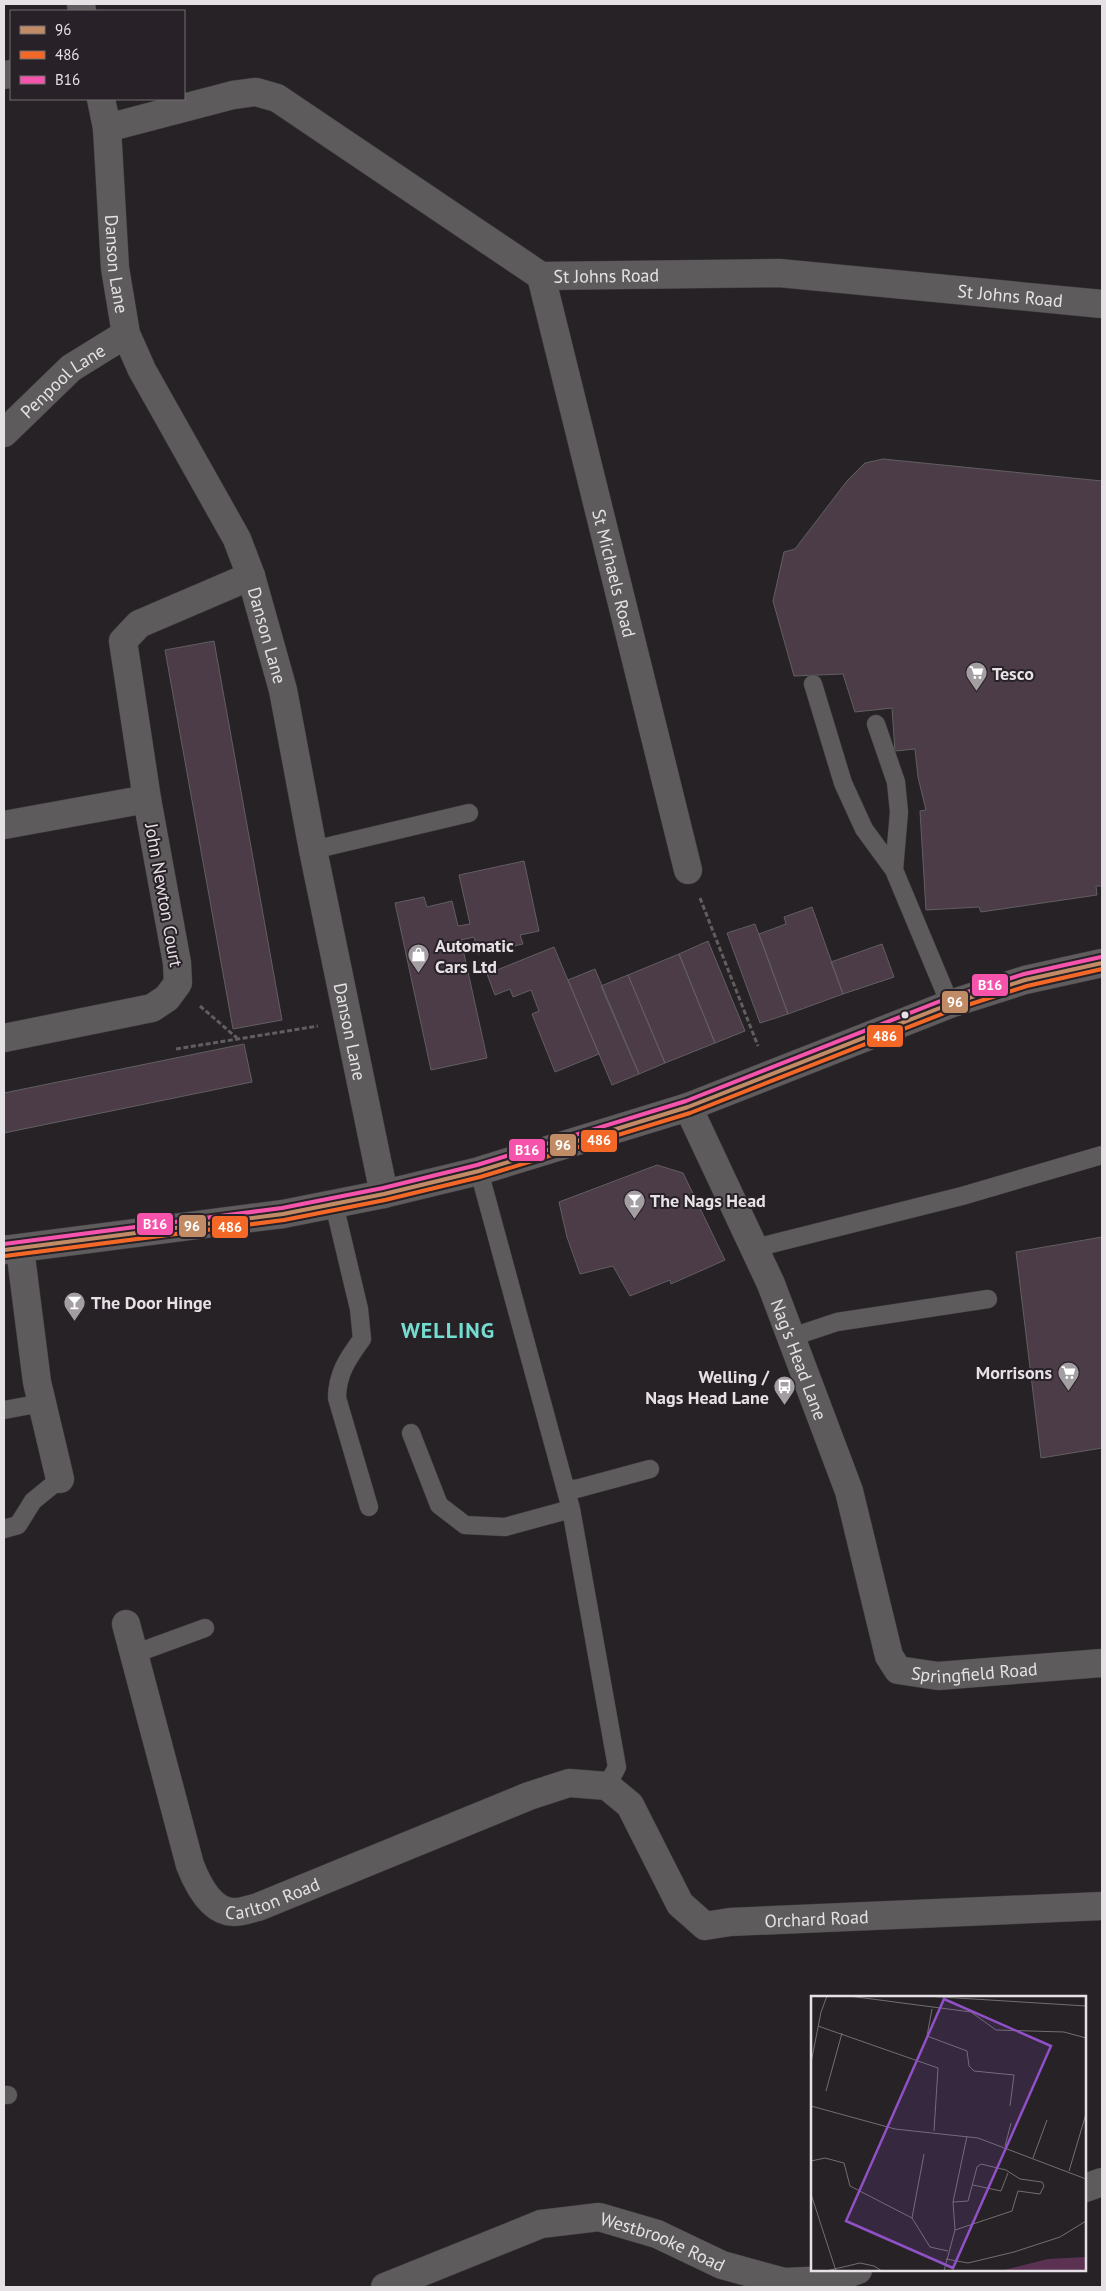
<svg xmlns="http://www.w3.org/2000/svg" width="1106" height="2291" viewBox="0 0 1106 2291" font-family="'PT Sans',sans-serif">
<style>
.building{fill:#4b3c48;stroke:#625e61}
.lines{fill:none;stroke-linecap:round;stroke-linejoin:round}
.service-casing{stroke:#413e40;stroke-width:19}
.minor-casing{stroke:#413e40;stroke-width:29}
.tertiary-casing{stroke:#413e40;stroke-width:29}
.primary-casing{stroke:#413e40;stroke-width:29}
.path{stroke:#605e5f;stroke-width:3;stroke-dasharray:5 2.5;stroke-linecap:butt}
.service{stroke:#5d5b5c;stroke-width:18}
.minor{stroke:#5d5b5c;stroke-width:28}
.tertiary{stroke:#5d5b5c;stroke-width:28}
.primary{stroke:#5e5c5d;stroke-width:28}
.bus-1-casing{stroke:#282127;stroke-width:8}
.bus-2-casing{stroke:#282127;stroke-width:8}
.bus-3-casing{stroke:#282127;stroke-width:8}
.bus-1{stroke:#c18c65;stroke-width:4}
.bus-2{stroke:#f36827;stroke-width:4}
.bus-3{stroke:#f653ac;stroke-width:4}
.bus-dot{fill:#e6e1e4;stroke:#282127;stroke-width:2}
.labels{text-anchor:middle;dominant-baseline:central;stroke-width:4;stroke-linejoin:round;paint-order:stroke}
.street-label{font-size:18px;fill:#e6e1e4;stroke:#282127}
.poi-label{font-size:18px;font-weight:bold;fill:#e6e1e4;stroke:#282127;text-anchor:start}
.district-label{font-size:22px;font-weight:bold;letter-spacing:1px;fill:#74ddd0;stroke:#282127}
.inset-road{fill:none;stroke:#736e72;stroke-width:1}
.view{fill:#9050c6;fill-opacity:0.15;stroke:#9050c6;stroke-width:2.5}
.inset-edge{fill:none;stroke:#e6e1e4;stroke-width:2.5}
.line-badge{stroke:#282127;stroke-width:2}
.badge-label{font-size:14px;text-anchor:middle;font-weight:bold;fill:#fff}
</style>
<rect width="100%" height="100%" fill="#272226"/>
<path class="building" d="M 883,459 L 1102,481 L 1102,886 L 1096,886 L 1097,895 L 981,912 L 979,907 L 926,910 L 920,811 L 926,810 L 918,777 L 915,749 L 895,751 L 892,708 L 855,712 L 843,674 L 794,676 L 773,601 L 784,552 L 795,549 L 847,481 L 865,463 Z
M 214,641 L 282,1020 L 233,1029 L 165,650 Z
M 524,861 L 539,931 L 520,935 L 523,944 L 478,954 L 474,937 L 461,940 L 487,1058 L 431,1070 L 395,903 L 424,897 L 427,907 L 452,901 L 458,926 L 470,924 L 459,875 Z
M 812,907 L 843,994 L 788,1014 L 759,934 L 786,924 L 784,917 Z
M 755,924 L 788,1014 L 760,1023 L 727,933 Z
M 708,941 L 745,1031 L 715,1043 L 679,954 Z
M 882,944 L 894,977 L 843,994 L 831,962 Z
M 554,947 L 599,1054 L 555,1072 L 532,1014 L 539,1011 L 531,990 L 513,997 L 510,989 L 495,995 L 487,974 Z
M 679,954 L 715,1043 L 665,1063 L 628,975 Z
M 595,969 L 639,1074 L 612,1085 L 568,980 Z
M 628,975 L 665,1063 L 639,1074 L 601,986 Z
M 244,1044 L 252,1082 L 4,1133 L 4,1093 Z
M 657,1165 L 683,1173 L 725,1260 L 671,1284 L 670,1280 L 630,1296 L 613,1266 L 580,1274 L 567,1237 L 559,1202 Z
M 1102,1237 L 1102,1448 L 1041,1458 L 1016,1252 Z"/>
<g class="lines">
<defs>
<path id="service" d="M 813,684 L 843,783 L 864,829 L 894,870 L 950,1004
M 876,724 L 896,782 L 899,812 L 894,870
M 313,850 L 469,813
M 479,1171 L 571,1509 L 617,1767 L 607,1786
M 334,1204 L 359,1309 L 362,1339 C 348,1358 337,1374 337,1398 L 369,1507
M 755,1248 L 962,1196 L 1102,1155
M 792,1337 L 837,1322 L 988,1299
M 4,1410 L 42,1403
M 411,1433 L 439,1505 L 465,1525 L 505,1527 L 571,1509
M 566,1488 L 576,1489 L 650,1469
M 4,1529 L 18,1525 L 33,1501 L 60,1479
M 134,1654 L 205,1628
M 4,2095 L 8,2095"/>
<g id="minor">
<path d="M 4,75 L 11,74"/>
<path id="s1" d="M 107,128 L 233,95 L 256,92 L 277,98 L 541,276 L 779,273 L 1102,304"/>
<path id="s2" d="M 541,276 L 688,870"/>
<path id="s3" d="M 4,433 L 71,368 L 126,334"/>
<path d="M 4,825 L 147,799"/>
<path d="M 4,1038 L 152,1008 L 167,998 L 178,983 L 177,963 L 147,799 L 123,641 L 139,624 L 251,576"/>
<path id="s4" d="M 688,1107 L 771,1284 L 849,1491 L 889,1656 L 898,1670 L 938,1676 L 1102,1663"/>
<path d="M 20,1249 L 37,1382 L 60,1479"/>
<path id="s5" d="M 126,1624 L 190,1865 C 197,1883 211,1912 234,1912 C 242,1912 250,1909 258,1907 L 529,1796 L 569,1783 L 607,1786 L 630,1805 L 680,1904 L 705,1926 L 730,1922 L 1102,1906"/>
<path d="M 1085,2188 L 1102,2182"/>
<path id="s6" d="M 385,2287 L 541,2224 L 599,2217 L 657,2234 L 722,2265 L 784,2282 L 829,2280 L 858,2270"/>
</g>
<g id="tertiary">
<path d="M 81,4 L 82,11"/>
<path id="s7" d="M 101,99 L 107,128 L 115,268 L 126,334 L 142,370 L 237,539 L 251,576 L 283,690 L 313,850 L 384,1194"/>
</g>
<path id="primary" d="M 4,1250 L 283,1214 L 384,1194 L 479,1171 L 688,1107 L 950,1004 L 1025,980 L 1102,963"/>
</defs>
<use href="#service" class="service-casing"/>
<use href="#minor" class="minor-casing"/>
<use href="#tertiary" class="tertiary-casing"/>
<use href="#primary" class="primary-casing"/>
<path class="path" d="M 700,898 L 758,1046
M 200,1006 L 237,1038
M 176,1049 L 318,1026"/>
<use href="#service" class="service"/>
<use href="#minor" class="minor"/>
<use href="#tertiary" class="tertiary"/>
<use href="#primary" class="primary"/>
<defs>
<path id="bus-1" d="M 4,1250 L 283,1214 L 384,1194 L 479,1171 L 688,1107 L 950,1004 L 1025,980 L 1102,963"/>
<path id="bus-2" d="M 5,1256 L 284,1220 L 385,1200 L 480,1177 L 690,1113 L 952,1010 L 1027,986 L 1102,969"/>
<path id="bus-3" d="M 4,1244 L 282,1208 L 383,1188 L 477,1165 L 686,1101 L 948,998 L 1024,974 L 1101,957"/>
</defs>
<use href="#bus-1" class="bus-1-casing"/>
<use href="#bus-2" class="bus-2-casing"/>
<use href="#bus-3" class="bus-3-casing"/>
<use href="#bus-1" class="bus-1"/>
<use href="#bus-2" class="bus-2"/>
<use href="#bus-3" class="bus-3"/>
</g>
<defs>
<symbol id="supermarket-pin" viewBox="-11 -11 22 30"><path d="M0 17L-7.5 6A9.5 9.5 0 1 1 7.5 6Z" fill="#a39ea2" stroke="#282127"/><path d="M-6-5.5h2.5l.6 2H6L4.5 2H-2.5L-4.4-4H-6ZM-1.5 3.2a1.3 1.3 0 1 0 .1 0ZM3 3.2a1.3 1.3 0 1 0 .1 0Z" fill="#fff"/></symbol>
<symbol id="shop-pin" viewBox="-11 -11 22 30"><path d="M0 17L-7.5 6A9.5 9.5 0 1 1 7.5 6Z" fill="#a39ea2" stroke="#282127"/><path d="M-5-2.5h2.3a2.7 3.5 0 0 1 5.4 0H5L5.5 6h-11ZM-1.5-2.5h3a1.5 2.3 0 0 0-3 0Z" fill="#fff"/></symbol>
<symbol id="bar-pin" viewBox="-11 -11 22 30"><path d="M0 17L-7.5 6A9.5 9.5 0 1 1 7.5 6Z" fill="#a39ea2" stroke="#282127"/><path d="M-6-5H6L.8 .8V4.5H3.5V6h-7V4.5H-.8V.8Z" fill="#fff"/></symbol>
<symbol id="bus-pin" viewBox="-11 -11 22 30"><path d="M0 17L-7.5 6A9.5 9.5 0 1 1 7.5 6Z" fill="#a39ea2" stroke="#282127"/><path d="M-5-6H5V4H4V6H2V4H-2V6H-4V4H-5ZM-3.5-4V0h7V-4ZM-3.5 1.2v1.5H-2V1.2ZM2 1.2v1.5H3.5V1.2Z" fill="#fff"/></symbol>
</defs>
<g fill-rule="evenodd">
<use href="#supermarket-pin" x="964" y="660" width="25" height="34"/>
<use href="#shop-pin" x="406" y="942" width="25" height="34"/>
<use href="#bar-pin" x="622" y="1188" width="25" height="34"/>
<use href="#bar-pin" x="62" y="1290" width="25" height="34"/>
<use href="#supermarket-pin" x="1056" y="1360" width="25" height="34"/>
<use href="#bus-pin" x="772" y="1374" width="25" height="34"/>
</g>
<circle class="bus-dot" cx="905" cy="1015" r="4.5"/>
<g class="labels">
<g class="street-label">
<text stroke="none"><textPath href="#s7" startOffset="166">Danson Lane</textPath></text>
<text stroke="none"><textPath href="#s1" startOffset="559">St Johns Road</textPath></text>
<text stroke="none"><textPath href="#s1" startOffset="964">St Johns Road</textPath></text>
<text stroke="none"><textPath href="#s3" startOffset="79">Penpool Lane</textPath></text>
<text stroke="none"><textPath href="#s2" startOffset="306">St Michaels Road</textPath></text>
<text stroke="none"><textPath href="#s7" startOffset="571">Danson Lane</textPath></text>
<text transform="translate(164 895) rotate(80)">John Newton Court</text>
<text stroke="none"><textPath href="#s7" startOffset="976">Danson Lane</textPath></text>
<text stroke="none"><textPath href="#s4" startOffset="276">Nag's Head Lane</textPath></text>
<text stroke="none"><textPath href="#s4" startOffset="680">Springfield Road</textPath></text>
<text stroke="none"><textPath href="#s5" startOffset="358">Carlton Road</textPath></text>
<text stroke="none"><textPath href="#s5" startOffset="1001">Orchard Road</textPath></text>
<text stroke="none"><textPath href="#s6" startOffset="295">Westbrooke Road</textPath></text>
</g>
<g class="poi-label">
<text x="992" y="673">Tesco</text>
<text x="435" y="945">Automatic<tspan x="435" dy="21">Cars Ltd</tspan></text>
<text x="650" y="1200">The Nags Head</text>
<text x="91" y="1302">The Door Hinge</text>
<text x="1052" y="1372" text-anchor="end">Morrisons</text>
<text x="769" y="1376" text-anchor="end">Welling /<tspan x="769" dy="21">Nags Head Lane</tspan></text>
</g>
<g class="district-label">
<text x="448" y="1330">WELLING</text>
</g>
</g>
<g transform="translate(811 1996)">
<rect width="275" height="275" fill="#272226"/>
<path d="M 275,261 L 275,275 L 189,275 L 237,263 Z" fill="#5b3252"/>
<path class="inset-road" d="M 38,0 L 160,16 L 185,34 L 253,36 L 275,42M 114,0 L 275,10M 121,13 L 116,40 L 156,55 L 158,70 L 163,75 L 203,79 L 199,110M 7,30 L 127,72 L 123,135M 0,67 L 10,16 L 16,0M 15,95 L 31,37M 0,110 L 84,133 L 167,142 L 275,183M 194,150 L 200,127M 222,162 L 236,124M 0,165 L 14,162 L 33,167 L 39,190 L 101,222 L 119,251 L 137,255M 258,175 L 275,118M 162,189 L 190,195 L 197,177M 0,198 L 25,275M 142,206 L 157,205 L 166,171 L 170,168 L 195,174 L 209,183 L 231,186 L 233,190 L 229,198 L 207,195 L 201,215 L 144,234M 101,222 L 113,158M 135,263 L 157,267 L 203,256 L 249,241 L 275,225M 15,275 L 49,267 L 63,270 L 71,275M 133,275 L 144,234 L 142,206 L 156,140"/>
<path class="view" d="M 133,3 L 240,50 L 142,272 L 35,225 Z"/>
<rect width="275" height="275" class="inset-edge"/>
</g>
<g class="line-badge">
<rect x="971" y="973" width="38" height="24" rx="5" fill="#f653ac"/>
<rect x="941" y="990" width="28" height="24" rx="5" fill="#c18c65"/>
<rect x="866" y="1024" width="38" height="24" rx="5" fill="#f36827"/>
<rect x="580" y="1129" width="38" height="24" rx="5" fill="#f36827"/>
<rect x="549" y="1133" width="28" height="24" rx="5" fill="#c18c65"/>
<rect x="508" y="1138" width="38" height="24" rx="5" fill="#f653ac"/>
<rect x="136" y="1212" width="38" height="24" rx="5" fill="#f653ac"/>
<rect x="178" y="1214" width="29" height="24" rx="5" fill="#c18c65"/>
<rect x="211" y="1215" width="38" height="24" rx="5" fill="#f36827"/>
</g>
<g class="badge-label">
<text x="990" y="990">B16</text>
<text x="955" y="1007">96</text>
<text x="885" y="1041">486</text>
<text x="599" y="1145">486</text>
<text x="563" y="1150">96</text>
<text x="527" y="1155">B16</text>
<text x="155" y="1229">B16</text>
<text x="192" y="1231">96</text>
<text x="230" y="1232">486</text>
</g>
<rect width="1106" height="2291" fill="none" stroke="#e6e1e4" stroke-width="10"/>
<rect x="10" y="10" width="175" height="90" fill="#282127" stroke="#746e73"/>
<rect x="20" y="26" width="25" height="8" fill="#c18c65" stroke="#746e73"/>
<text x="55" y="35" font-size="15" fill="#e6e1e4">96</text>
<rect x="20" y="51" width="25" height="8" fill="#f36827" stroke="#746e73"/>
<text x="55" y="60" font-size="15" fill="#e6e1e4">486</text>
<rect x="20" y="76" width="25" height="8" fill="#f653ac" stroke="#746e73"/>
<text x="55" y="85" font-size="15" fill="#e6e1e4">B16</text>
</svg>
